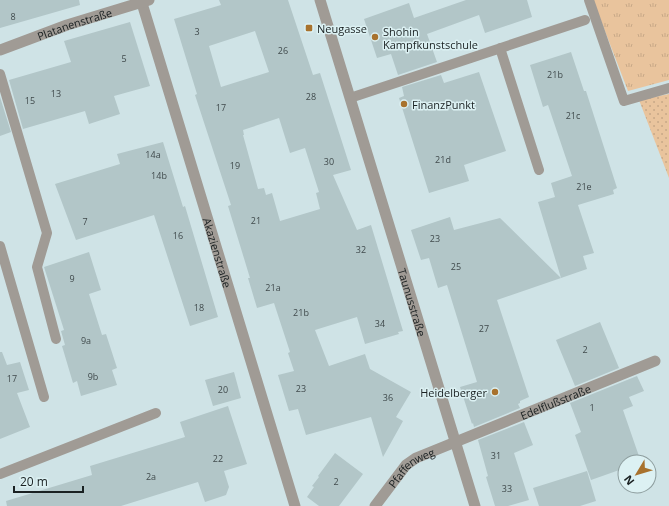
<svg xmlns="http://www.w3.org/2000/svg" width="669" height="506" viewBox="0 0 669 506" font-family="'Open Sans',sans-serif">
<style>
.grass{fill:url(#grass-dots)}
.park{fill:url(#park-tufts)}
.building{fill:#b2c6c8;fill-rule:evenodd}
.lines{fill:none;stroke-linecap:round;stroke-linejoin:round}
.service{stroke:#a09b95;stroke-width:10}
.minor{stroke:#a09b95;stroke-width:11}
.tertiary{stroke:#a09b95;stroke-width:11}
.poi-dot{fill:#a8722d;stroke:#dcf1f3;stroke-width:1.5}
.labels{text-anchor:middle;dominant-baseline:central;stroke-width:3;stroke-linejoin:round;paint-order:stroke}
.number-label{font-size:9px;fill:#404a4c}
.street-label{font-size:11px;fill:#1a2122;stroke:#dcf1f3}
.poi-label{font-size:11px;fill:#1a2122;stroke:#dcf1f3;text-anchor:start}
</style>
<defs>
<pattern id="grass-dots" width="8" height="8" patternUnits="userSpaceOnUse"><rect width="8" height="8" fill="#e9c49d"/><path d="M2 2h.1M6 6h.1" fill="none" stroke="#c7a887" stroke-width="1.8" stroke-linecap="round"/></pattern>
<pattern id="park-tufts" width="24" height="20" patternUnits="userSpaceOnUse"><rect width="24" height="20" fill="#e9c49d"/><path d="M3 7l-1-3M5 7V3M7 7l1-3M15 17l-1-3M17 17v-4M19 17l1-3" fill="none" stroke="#c7a887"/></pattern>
</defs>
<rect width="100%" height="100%" fill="#cfe3e6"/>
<path class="grass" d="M 669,94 L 669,178 L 639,100 Z"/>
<path class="park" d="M 593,0 L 669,0 L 669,80 L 628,91 Z"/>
<path class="building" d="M 0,0 L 79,0 L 80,5 L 0,28 Z
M 219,0 L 288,0 L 313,75 L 320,73 L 351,170 L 333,175 L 357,230 L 371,225 L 403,331 L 398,332 L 399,334 L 365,344 L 357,317 L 315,330 L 329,366 L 365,354 L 370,369 L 411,392 L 396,417 L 403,421 L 383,457 L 371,417 L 306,435 L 298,409 L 289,411 L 278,375 L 294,371 L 288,353 L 290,352 L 274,303 L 257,308 L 248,278 L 250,278 L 228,206 L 231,205 L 195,95 L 197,94 L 174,19 L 221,5 ZM 255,31 L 269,72 L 221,87 L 209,46 ZM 279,118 L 290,153 L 305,148 L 319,192 L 316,193 L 320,209 L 280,221 L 272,193 L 266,195 L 264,188 L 258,189 L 243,135 L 244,135 L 243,130 Z
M 466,0 L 527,0 L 532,17 L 485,33 L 479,15 L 427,34 L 437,62 L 398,75 L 391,54 L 377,58 L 364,19 L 409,3 L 414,18 Z
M 130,22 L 150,86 L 114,96 L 120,114 L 89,124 L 85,111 L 23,129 L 9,80 L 71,62 L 64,41 Z
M 571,52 L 584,91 L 586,91 L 617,188 L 613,190 L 614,194 L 578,205 L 594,253 L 583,256 L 587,269 L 561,278 L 538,202 L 555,197 L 551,183 L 572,176 L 548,105 L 543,107 L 530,65 Z
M 479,72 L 506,151 L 464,165 L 469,181 L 429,193 L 399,98 L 404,96 L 402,87 L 441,75 L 444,83 Z
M 0,97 L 11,132 L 0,136 Z
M 163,142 L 183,207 L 185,206 L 218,317 L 190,326 L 154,215 L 76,240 L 55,184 L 120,164 L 117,154 Z
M 450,217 L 454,230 L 500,218 L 561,278 L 497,300 L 529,397 L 520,401 L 520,403 L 518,404 L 520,408 L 474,427 L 473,423 L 472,424 L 460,387 L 477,382 L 447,285 L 438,288 L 429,258 L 421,260 L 411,230 Z
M 89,252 L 101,290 L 89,294 L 102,335 L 106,334 L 117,368 L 112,370 L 117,385 L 81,396 L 77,381 L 73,383 L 62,346 L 65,345 L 61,331 L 64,330 L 44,267 Z
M 600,322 L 619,368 L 575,386 L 556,340 Z
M 0,352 L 2,352 L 7,365 L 20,362 L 29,390 L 17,393 L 30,427 L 0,439 Z
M 234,372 L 241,398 L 213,406 L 205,380 Z
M 637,376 L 644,391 L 629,397 L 633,406 L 623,410 L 641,462 L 625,462 L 625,468 L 591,480 L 575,435 L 581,432 L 570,403 Z
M 228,406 L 247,464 L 224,471 L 229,487 L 226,495 L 205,502 L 198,482 L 121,506 L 7,506 L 6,501 L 92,475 L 90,466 L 185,437 L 180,422 Z
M 524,422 L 533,445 L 514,453 L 529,500 L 508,506 L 495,506 L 486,477 L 488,476 L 478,440 Z
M 335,453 L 363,474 L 339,506 L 319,506 L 307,497 L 314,487 L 312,486 L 319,477 L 318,476 Z
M 587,471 L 596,501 L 580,506 L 539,506 L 533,488 Z"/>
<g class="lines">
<path class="service" d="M 589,0 L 624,101 L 669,88
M 500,48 L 539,170
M 0,74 L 47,233 L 37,267 L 56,339
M 350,98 L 585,20
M 0,246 L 44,397
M 0,474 L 156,413"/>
<g class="minor">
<path id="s1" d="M 141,0 L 295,506"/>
<path id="s2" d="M 0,50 L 67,25 L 149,0"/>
<path id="s3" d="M 375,506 L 406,465 L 416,458 L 655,361"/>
</g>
<path class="tertiary" id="s4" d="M 320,0 L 475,506"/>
</g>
<g class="poi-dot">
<rect x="305" y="24" width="8" height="8" rx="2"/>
<circle cx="375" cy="37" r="4"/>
<circle cx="404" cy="104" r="4"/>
<circle cx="495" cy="392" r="4"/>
</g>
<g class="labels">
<g class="number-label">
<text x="13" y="16">8</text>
<text x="197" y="31">3</text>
<text x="283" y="50">26</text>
<text x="124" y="58">5</text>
<text x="555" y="74">21b</text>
<text x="56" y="93">13</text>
<text x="311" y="96">28</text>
<text x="30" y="100">15</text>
<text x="221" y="107">17</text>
<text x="573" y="115">21c</text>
<text x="153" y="154">14a</text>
<text x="443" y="159">21d</text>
<text x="329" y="161">30</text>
<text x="235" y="165">19</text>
<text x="159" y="175">14b</text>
<text x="584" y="186">21e</text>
<text x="256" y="220">21</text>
<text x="85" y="221">7</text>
<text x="178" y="235">16</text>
<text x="435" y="238">23</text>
<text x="361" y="249">32</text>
<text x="456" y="266">25</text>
<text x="72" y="278">9</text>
<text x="273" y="287">21a</text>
<text x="199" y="307">18</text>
<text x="301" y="312">21b</text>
<text x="380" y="323">34</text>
<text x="484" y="328">27</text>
<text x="86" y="340">9a</text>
<text x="585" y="349">2</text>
<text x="93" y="376">9b</text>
<text x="12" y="378">17</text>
<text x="301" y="388">23</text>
<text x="223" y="389">20</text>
<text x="388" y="397">36</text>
<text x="592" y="407">1</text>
<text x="496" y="455">31</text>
<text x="218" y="458">22</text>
<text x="151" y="476">2a</text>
<text x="336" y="481">2</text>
<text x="507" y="488">33</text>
</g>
<g class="street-label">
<text stroke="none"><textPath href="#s2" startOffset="79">Platanenstraße</textPath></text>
<text stroke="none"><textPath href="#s1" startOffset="264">Akazienstraße</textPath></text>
<text stroke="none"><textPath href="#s4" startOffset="316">Taunusstraße</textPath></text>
<text stroke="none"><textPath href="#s3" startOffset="214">Edelflußstraße</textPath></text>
<text stroke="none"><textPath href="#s3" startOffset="54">Pfaffenweg</textPath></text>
</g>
<g class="poi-label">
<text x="317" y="28">Neugasse</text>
<text x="383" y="31">Shohin<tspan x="383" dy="13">Kampfkunstschule</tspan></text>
<text x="412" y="104">FinanzPunkt</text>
<text x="487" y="392" text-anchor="end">Heidelberger</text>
</g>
</g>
<g transform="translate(637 474) rotate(232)"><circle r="19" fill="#dcf1f3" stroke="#8e9e9f"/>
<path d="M0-3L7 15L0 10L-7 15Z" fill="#a8722d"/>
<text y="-6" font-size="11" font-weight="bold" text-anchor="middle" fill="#1a2122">N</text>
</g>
<path d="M14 486v6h69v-6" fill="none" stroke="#1a2122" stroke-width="2"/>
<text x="20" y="486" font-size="12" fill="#1a2122" stroke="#dcf1f3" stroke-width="3" paint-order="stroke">20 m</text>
</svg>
